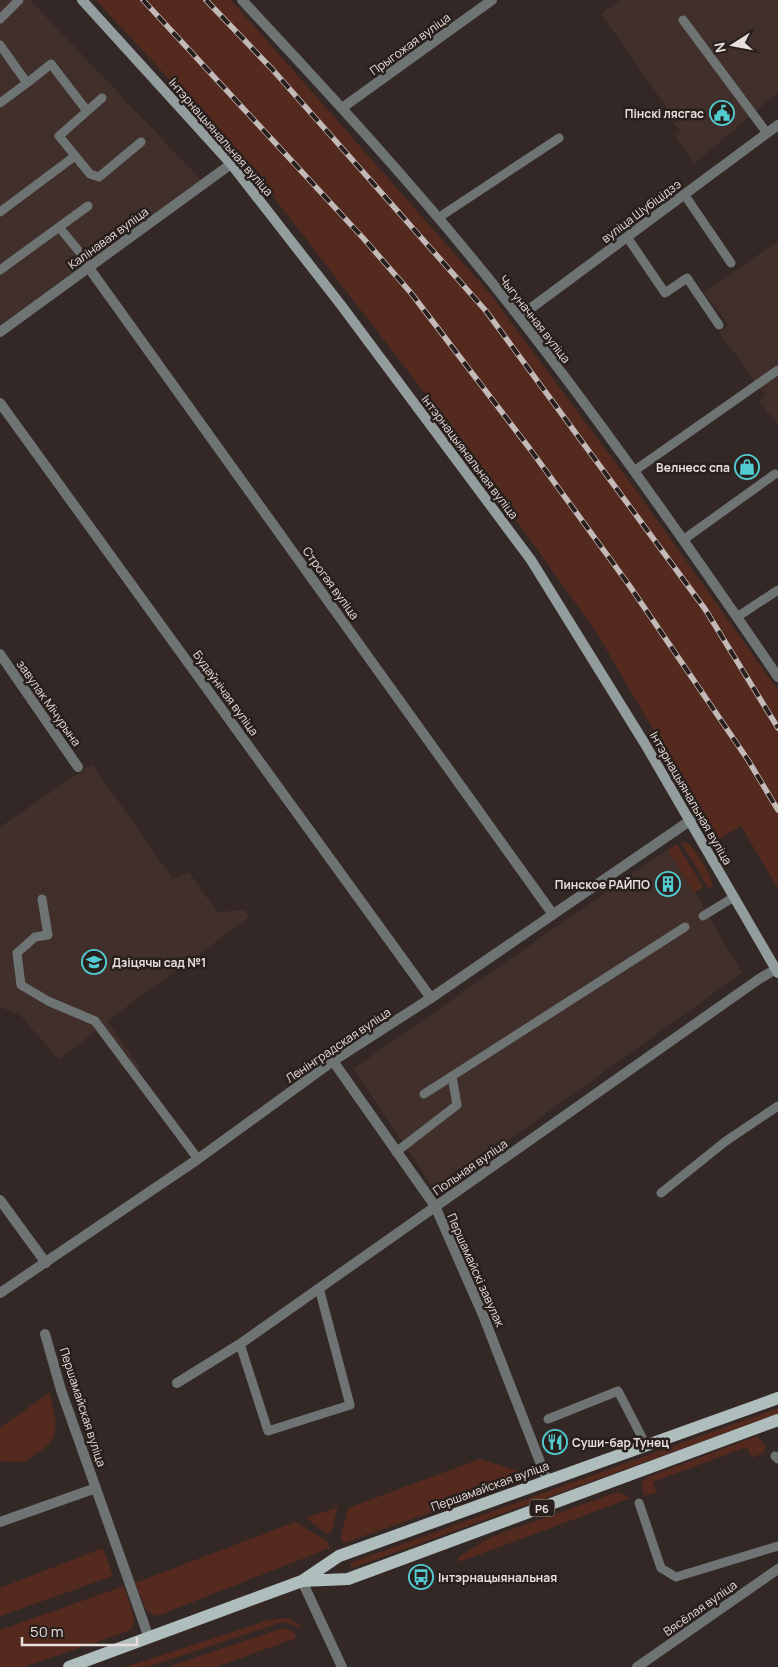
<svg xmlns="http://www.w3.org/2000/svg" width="778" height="1667" viewBox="0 0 778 1667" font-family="Manrope,sans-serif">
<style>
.built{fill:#402f2a}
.green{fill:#542a1f}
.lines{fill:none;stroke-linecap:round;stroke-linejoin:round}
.service{stroke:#6e7474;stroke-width:9}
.minor{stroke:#6e7474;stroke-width:10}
.tertiary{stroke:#6e7474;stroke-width:10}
.secondary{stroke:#939d9d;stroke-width:10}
.primary{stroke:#b0bdbd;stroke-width:12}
.rail-casing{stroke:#c3bab8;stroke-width:5.5}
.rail{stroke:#291f1c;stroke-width:4;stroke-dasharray:11;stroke-linecap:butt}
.labels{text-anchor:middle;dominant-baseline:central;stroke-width:5;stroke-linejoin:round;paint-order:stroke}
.shield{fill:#291f1c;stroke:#ada5a2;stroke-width:1}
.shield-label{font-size:11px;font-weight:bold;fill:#e6dedc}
.street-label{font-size:12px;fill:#e6dedc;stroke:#291f1c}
.poi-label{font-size:12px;font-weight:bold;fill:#e6dedc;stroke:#291f1c;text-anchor:end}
</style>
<rect width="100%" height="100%" fill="#332825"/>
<path class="built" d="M 0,0 L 30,0 L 202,181 L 0,325 Z
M 620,0 L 778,0 L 778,92 L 694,164 L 674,135 L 680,131 L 669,118 L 672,115 L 601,14 Z
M 778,241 L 778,425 L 759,401 L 765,395 L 719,332 L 728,325 L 704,292 Z
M 92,764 L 173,879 L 189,872 L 217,912 L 244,910 L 250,917 L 107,1021 L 141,1068 L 131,1076 L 96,1031 L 59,1060 L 20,1015 L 0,1007 L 0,827 Z
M 669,848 L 742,973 L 436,1192 L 353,1069 Z"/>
<path class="green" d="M 96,0 L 231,0 L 491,295 L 635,489 L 778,690 L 778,888 L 741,826 L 717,840 L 597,633 L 421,388 L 252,169 Z
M 681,842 L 689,844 C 699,855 710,872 713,886 L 709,889 Z
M 677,844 L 703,887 L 694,892 L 668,850 Z
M 50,1392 L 56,1422 L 54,1436 L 46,1447 L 24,1462 L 0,1461 L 0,1428 Z
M 778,1408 L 778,1414 L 352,1568 L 350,1563 Z
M 757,1436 L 765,1445 L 764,1452 L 752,1458 L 747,1447 L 653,1482 L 657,1492 L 644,1496 L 642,1483 L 648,1477 Z
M 480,1459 L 518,1471 L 527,1469 L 527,1475 L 520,1482 L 343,1543 L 341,1536 L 348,1508 Z
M 617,1492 L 631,1498 L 459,1562 L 458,1557 L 491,1537 Z
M 338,1507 L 331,1532 L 327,1534 L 306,1518 Z
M 295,1522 L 327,1541 L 330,1548 L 157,1616 L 147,1611 L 135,1583 Z
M 103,1548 L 113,1576 L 0,1616 L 0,1588 Z
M 124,1586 L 135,1620 L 131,1630 L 24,1667 L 0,1667 L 0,1630 Z
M 286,1618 L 303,1626 L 298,1627 L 282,1622 L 148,1667 L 125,1667 L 269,1620 Z
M 282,1628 L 294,1632 L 296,1638 L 216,1667 L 168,1667 Z"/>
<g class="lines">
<path class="service" d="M 0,19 L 19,0
M 683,20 L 767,133
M 0,45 L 27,83 L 0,103
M 27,83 L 51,64 L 87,111
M 102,98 L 59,136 L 90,174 L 99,177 L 141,142
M 684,194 L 731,263
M 0,212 L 75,156
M 438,218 L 559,138
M 59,227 L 82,255 L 89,268
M 627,237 L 665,293 L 687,278 L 719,325
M 0,270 L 88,206
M 634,471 L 778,370
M 683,540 L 775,474
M 737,617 L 778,590
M 42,899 L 48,935 L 35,937 L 17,953 L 21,985 L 48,1001 L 95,1021 L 198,1159
M 703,916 L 734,897
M 424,1094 L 685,927
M 396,1152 L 457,1105 L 452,1076
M 661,1193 L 726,1141 L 778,1106
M 240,1344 L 268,1431 L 350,1405 L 319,1288
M 548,1419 L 618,1391 L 646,1445
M 775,1456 L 778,1459
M 639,1503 L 661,1568 L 676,1577 L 778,1546"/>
<path class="minor" d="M 242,0 C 338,103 433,206 519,317 C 610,434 695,555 778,677
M 342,108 L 492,0
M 89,268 L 552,913
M 519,317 L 778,125
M 0,403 L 431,998
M 0,654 L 78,767
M 333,1061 L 435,1206 L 483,1315 L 547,1480
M 0,1200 L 46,1263
M 45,1334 L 61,1390 L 149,1638
M 177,1383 L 240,1344 L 759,979 L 776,969
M 0,1522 L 96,1488
M 637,1667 L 778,1569"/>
<path class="tertiary" d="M 0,332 L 231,164
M 0,1293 L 198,1159 L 333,1061 L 431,998 L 691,820
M 302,1581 L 342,1667"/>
<path class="secondary" d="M 82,0 L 231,164 L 341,305 L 531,560 L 645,744 L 778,973"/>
<path class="primary" d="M 302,1581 L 348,1579 L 778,1420
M 69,1667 L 302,1581 L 339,1556 L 778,1398"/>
<defs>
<path id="rail" d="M 143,0 L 364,239 L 411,293 L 530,449 L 629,585 L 748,760 L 778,810
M 206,0 L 272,69 L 486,311 L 705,609 L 778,728"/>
</defs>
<use href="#rail" class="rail-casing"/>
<use href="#rail" class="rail"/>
</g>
<defs>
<symbol id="civic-ring" viewBox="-11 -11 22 22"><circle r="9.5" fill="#291f1c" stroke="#52ccd0" stroke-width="1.5"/><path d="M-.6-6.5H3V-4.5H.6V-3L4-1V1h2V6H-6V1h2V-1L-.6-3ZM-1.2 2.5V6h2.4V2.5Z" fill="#52ccd0"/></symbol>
<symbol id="shop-ring" viewBox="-11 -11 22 22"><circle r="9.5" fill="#291f1c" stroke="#52ccd0" stroke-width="1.5"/><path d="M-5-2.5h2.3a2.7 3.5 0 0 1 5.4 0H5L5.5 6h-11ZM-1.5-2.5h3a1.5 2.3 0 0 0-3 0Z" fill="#52ccd0"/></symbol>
<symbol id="building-ring" viewBox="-11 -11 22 22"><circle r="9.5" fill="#291f1c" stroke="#52ccd0" stroke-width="1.5"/><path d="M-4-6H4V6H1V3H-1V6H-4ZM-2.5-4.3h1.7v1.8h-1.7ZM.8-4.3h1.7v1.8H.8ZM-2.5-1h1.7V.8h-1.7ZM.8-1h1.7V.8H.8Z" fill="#52ccd0"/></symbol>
<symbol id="school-ring" viewBox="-11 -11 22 22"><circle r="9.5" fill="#291f1c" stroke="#52ccd0" stroke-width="1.5"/><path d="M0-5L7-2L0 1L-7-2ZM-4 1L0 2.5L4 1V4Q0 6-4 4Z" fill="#52ccd0"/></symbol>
<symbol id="restaurant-ring" viewBox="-11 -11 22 22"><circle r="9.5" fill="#291f1c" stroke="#52ccd0" stroke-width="1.5"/><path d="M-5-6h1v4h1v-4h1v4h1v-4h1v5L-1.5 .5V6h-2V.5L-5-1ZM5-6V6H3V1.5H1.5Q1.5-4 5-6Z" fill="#52ccd0"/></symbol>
<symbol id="bus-ring" viewBox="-11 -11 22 22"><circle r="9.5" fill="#291f1c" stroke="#52ccd0" stroke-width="1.5"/><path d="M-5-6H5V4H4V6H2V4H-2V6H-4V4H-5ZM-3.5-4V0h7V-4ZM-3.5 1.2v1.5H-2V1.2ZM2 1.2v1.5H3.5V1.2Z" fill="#52ccd0"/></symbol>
</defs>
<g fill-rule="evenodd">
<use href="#civic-ring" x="708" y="99" width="28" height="28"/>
<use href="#shop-ring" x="733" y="453" width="28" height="28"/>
<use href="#building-ring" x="654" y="870" width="28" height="28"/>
<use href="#school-ring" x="80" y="948" width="28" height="28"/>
<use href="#restaurant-ring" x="541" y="1428" width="28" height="28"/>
<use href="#bus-ring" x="407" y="1563" width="28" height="28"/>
</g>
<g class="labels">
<rect class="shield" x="529.5" y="1499.5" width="25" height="17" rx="4"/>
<g class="shield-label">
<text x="542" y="1508">Р6</text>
</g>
<g class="street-label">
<text transform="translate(410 44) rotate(-36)">Прыгожая вуліца</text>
<text transform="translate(221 137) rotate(49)">Інтэрнацыянальная вуліца</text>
<text transform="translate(641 211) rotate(-37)">вуліца Шубіцідзэ</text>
<text transform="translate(108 238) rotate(-36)">Калінавая вуліца</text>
<text transform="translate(535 319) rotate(52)">Чыгуначная вуліца</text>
<text transform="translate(470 457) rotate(53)">Інтэрнацыянальная вуліца</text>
<text transform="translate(331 583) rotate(54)">Строгая вуліца</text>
<text transform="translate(226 693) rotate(54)">Будаўнічая вуліца</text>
<text transform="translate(49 703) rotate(55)">завулак Мічурына</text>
<text transform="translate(691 798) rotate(60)">Інтэрнацыянальная вуліца</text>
<text transform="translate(338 1045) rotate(-34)">Ленінградская вуліца</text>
<text transform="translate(470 1167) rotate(-35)">Польная вуліца</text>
<text transform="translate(476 1270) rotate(66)">Першамайскі завулак</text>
<text transform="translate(83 1407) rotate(72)">Першамайская вуліца</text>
<text transform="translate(490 1486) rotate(-20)">Першамайская вуліца</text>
<text transform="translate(700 1608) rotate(-35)">Вясёлая вуліца</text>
</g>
<g class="poi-label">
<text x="704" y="113">Пінскі лясгас</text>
<text x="730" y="467">Велнесс спа</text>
<text x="650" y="884">Пинское РАЙПО</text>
<text x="112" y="962" text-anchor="start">Дзіцячы сад №1</text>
<text x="572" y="1442" text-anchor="start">Суши-бар Тунец</text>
<text x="438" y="1577" text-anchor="start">Інтэрнацыянальная</text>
</g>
</g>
<g transform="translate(733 45) rotate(259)" stroke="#291f1c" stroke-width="4" paint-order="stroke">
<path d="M0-4L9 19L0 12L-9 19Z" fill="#e6dedc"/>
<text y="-8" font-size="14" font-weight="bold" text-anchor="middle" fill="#e6dedc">N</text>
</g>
<path d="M22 1637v8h115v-8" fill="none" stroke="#e6dedc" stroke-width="2.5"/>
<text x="30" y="1637" font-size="15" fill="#e6dedc" stroke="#291f1c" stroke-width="4" paint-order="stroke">50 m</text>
</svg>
